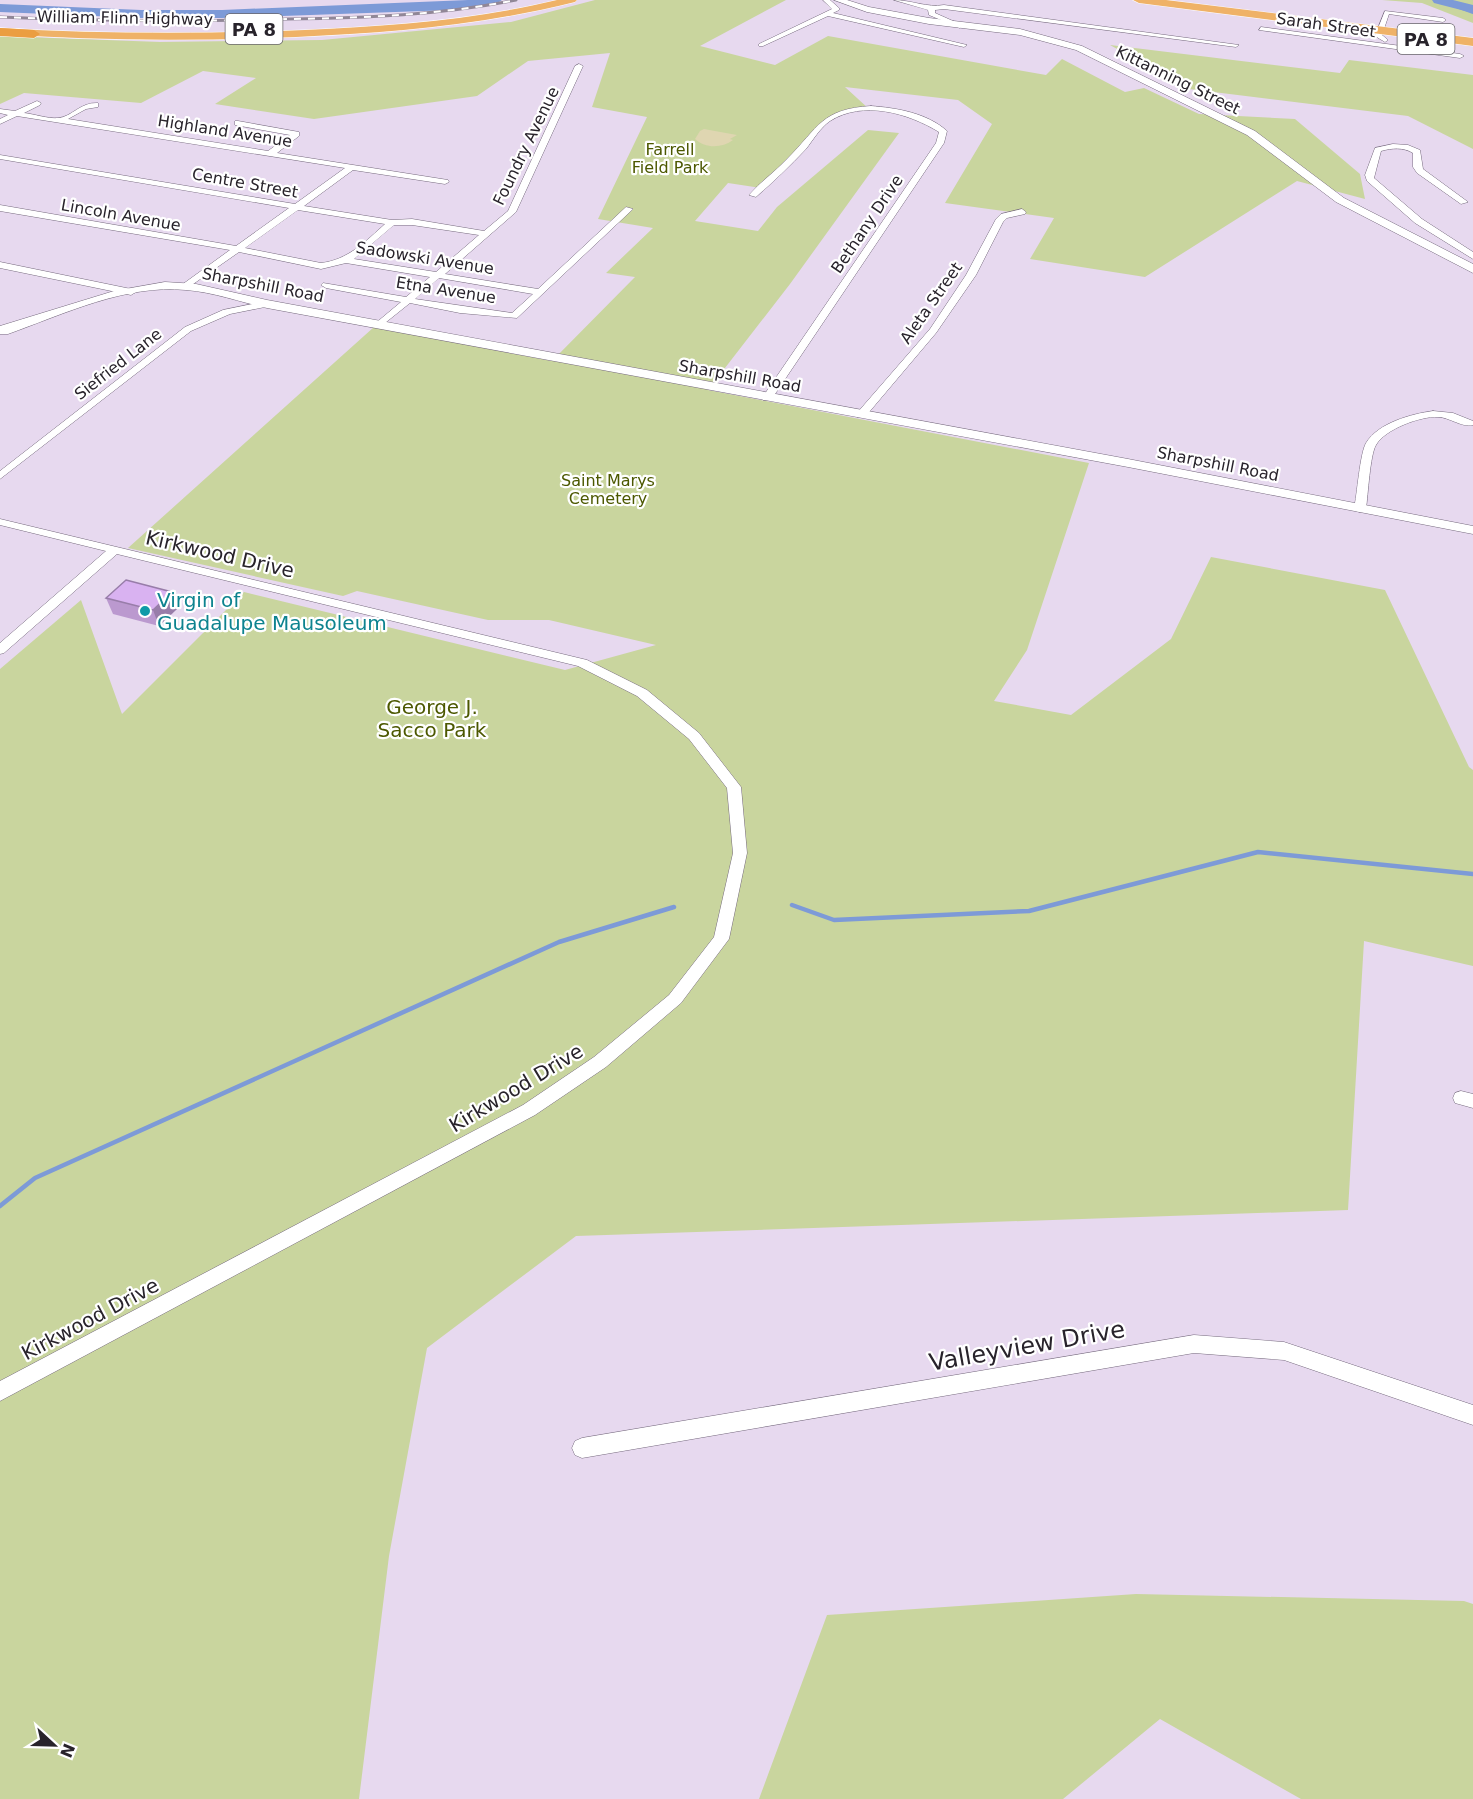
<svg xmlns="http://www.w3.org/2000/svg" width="1473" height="1799" viewBox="0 0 1473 1799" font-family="'DejaVu Sans',sans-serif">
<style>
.green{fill:#c9d59e}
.sand{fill:#dfd6b1}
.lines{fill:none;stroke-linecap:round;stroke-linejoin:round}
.stream-far1{stroke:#7d9ad7;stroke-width:2}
.stream{stroke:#7d9ad7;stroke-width:4.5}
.river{fill:#7d9ad7;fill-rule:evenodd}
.minor-casing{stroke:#766a7e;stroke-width:1}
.tertiary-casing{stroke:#766a7e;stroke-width:1}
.trunk-casing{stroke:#fff;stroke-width:1}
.motorway-casing{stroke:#fff;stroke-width:1}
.minor{fill:#fff;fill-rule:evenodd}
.tertiary{fill:#fff;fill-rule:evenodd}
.trunk{fill:#efb267;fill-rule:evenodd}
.motorway{fill:#eb9e41;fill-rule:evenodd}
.rail-casing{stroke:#918797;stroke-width:3}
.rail{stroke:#fff;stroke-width:2;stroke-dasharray:7;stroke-linecap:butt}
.wall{fill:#bb99cf}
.shaded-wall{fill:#987da9}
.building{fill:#d9b2f1;stroke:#987da9;stroke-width:1.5}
.culture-dot{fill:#0f9aa8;stroke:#fff;stroke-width:2}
.labels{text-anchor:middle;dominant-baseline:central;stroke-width:4.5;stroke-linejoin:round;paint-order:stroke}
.far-street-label{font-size:16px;fill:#28232b;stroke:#fff}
.far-park-label{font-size:16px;fill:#4c5800;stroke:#fff}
.shield{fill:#fff;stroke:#68656b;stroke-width:1.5}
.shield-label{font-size:18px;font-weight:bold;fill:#28232b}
.street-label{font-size:20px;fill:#28232b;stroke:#fff}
.culture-label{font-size:20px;fill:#0d838f;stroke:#fff;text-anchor:start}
.park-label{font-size:20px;fill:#4c5800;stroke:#fff}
.near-street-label{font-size:24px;fill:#28232b;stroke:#fff}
</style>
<rect width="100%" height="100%" fill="#e7d9ef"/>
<path class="green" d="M 595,0 L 786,0 L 700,46 L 775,65 L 828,36 L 1046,75 L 1062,59 L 1125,92 L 1144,88 L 1199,114 L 1295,119 L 1360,174 L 1365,199 L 1297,181 L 1145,277 L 1030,259 L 1054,218 L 945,203 L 992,124 L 958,100 L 845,87 L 869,109 L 844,112 L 826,120 L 761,188 L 728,183 L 695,221 L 758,231 L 777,207 L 868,130 L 899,133 L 790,284 L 708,390 L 1089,463 L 1027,650 L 994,701 L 1071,715 L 1171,639 L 1211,557 L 1385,590 L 1469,767 L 1473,770 L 1473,966 L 1364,941 L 1348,1210 L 576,1236 L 427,1348 L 389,1556 L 359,1799 L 0,1799 L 0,669 L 81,600 L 122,714 L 244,592 L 565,670 L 656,645 L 549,620 L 488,620 L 357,591 L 343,596 L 128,548 L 374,327 L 552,361 L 635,277 L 606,273 L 653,228 L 598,219 L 647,117 L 592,107 L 610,53 L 528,61 L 477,96 L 314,119 L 215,104 L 256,78 L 203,71 L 141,103 L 24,93 L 0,104 L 0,36 L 160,42 L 322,40 L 511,22 Z
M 1382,0 L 1473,0 L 1473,23 L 1422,3 Z
M 1110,45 L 1340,73 L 1349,60 L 1473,75 L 1473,149 L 1408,116 L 1189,89 Z
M 1136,1594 L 1464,1601 L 1473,1604 L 1473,1799 L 1301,1799 L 1160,1719 L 1063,1799 L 759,1799 L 827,1615 Z"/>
<path class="sand" d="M 704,129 L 737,135 L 730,139 L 733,140 C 722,148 706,149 695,139 L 700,131 Z"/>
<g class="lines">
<path class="stream-far1" d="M 1440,1 L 1473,13"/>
<path class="stream" d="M 792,905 L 834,920 L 1029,911 L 1258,852 L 1473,874
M 0,1206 L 35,1178 L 559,942 L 674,907"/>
<path class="river" d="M 468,0 L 502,0 L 496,4 L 452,10 L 222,18 L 141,18 L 0,12 L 0,4 L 141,10 L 222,10 Z
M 1432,0 L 1453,0 L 1473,5 L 1473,13 L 1434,3 Z"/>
<defs>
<path id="minor" d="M 823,0 L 830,0 L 839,8 L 839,10 L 833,13 L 967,45 L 964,47 L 828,16 L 763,46 L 759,46 L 759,44 L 832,9 Z
M 894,0 C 911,0 927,8 944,5 L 1239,45 L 1236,47 L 944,9 L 935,10 L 935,13 L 962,25 L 960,28 L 929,15 L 928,10 Z
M 1385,11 L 1443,18 L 1446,20 L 1443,22 L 1389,14 L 1382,35 L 1388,40 L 1385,42 L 1375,36 Z
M 1261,27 L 1460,54 L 1464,56 L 1460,58 L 1259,30 Z
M 579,64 L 583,66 L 516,212 L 445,274 L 538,289 L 626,207 L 633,209 L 517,318 L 460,313 L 410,303 L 380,327 L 375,324 L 377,322 L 401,302 L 326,288 L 321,285 L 323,283 L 406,297 L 430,277 L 346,263 L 321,269 L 239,252 L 186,289 L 183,288 L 183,284 L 230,250 L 0,211 L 0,205 L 236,246 L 289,208 L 0,159 L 0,155 L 295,204 L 345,168 L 17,116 L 0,124 L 0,119 L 8,115 L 0,113 L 0,109 L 15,111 L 37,101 L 41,103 L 40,105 L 24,113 C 34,114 48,119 58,118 C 72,117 80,102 98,103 L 98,107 L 86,109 L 68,119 L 268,151 L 290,135 L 235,125 L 235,121 L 238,121 L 299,132 L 299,136 L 277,153 L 448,180 L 449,182 L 445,184 L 353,170 L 304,206 L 392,220 L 412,219 L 484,231 L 508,211 L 575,66 ZM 298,210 L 385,224 C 366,241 348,260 321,263 L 245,248 ZM 394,225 L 412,225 L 479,235 L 436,272 L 354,259 ZM 439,278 L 533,294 L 512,313 L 415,299 Z
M 871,106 C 897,108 927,113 947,131 L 944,143 L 771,400 L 763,400 L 762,398 L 936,143 L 939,132 C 908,113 863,100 830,121 C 820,128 813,140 806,149 C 790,166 773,182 756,197 L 749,195 C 760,182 775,172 787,159 C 819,127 821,109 871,106 Z
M 1393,144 L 1408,145 L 1420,150 L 1423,169 L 1468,202 L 1461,204 L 1417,173 L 1413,167 L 1413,153 C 1403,147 1392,148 1381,151 L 1374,178 L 1422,219 L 1473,252 L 1473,259 L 1415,223 L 1367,181 L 1365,175 L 1375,148 Z
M 1022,209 L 1026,212 L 1025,214 L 1007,218 L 1003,222 L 976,275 L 936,333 L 865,417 L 857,417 L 857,413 L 930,329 L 966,275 L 996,219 L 1001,214 Z
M 0,262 L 131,289 L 136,292 L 131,295 L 0,268 Z
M 267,301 L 270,302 L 270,306 L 230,314 L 191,331 L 0,479 L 0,471 L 185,327 L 223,310 Z
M 1433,411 L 1453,413 L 1473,421 L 1473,425 C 1462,428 1449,417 1438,417 C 1421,416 1385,429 1376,445 C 1370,455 1368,495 1366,509 L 1360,512 L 1356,511 L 1354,509 C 1357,495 1360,453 1366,443 C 1378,423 1411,414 1433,411 Z
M 0,519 L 587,660 L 647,690 L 699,733 L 741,787 L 747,853 L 729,939 L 681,1003 L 606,1067 L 535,1115 L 0,1401 L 0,1381 L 523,1105 L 594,1057 L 669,995 L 714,937 L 733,853 L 727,788 L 689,739 L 637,696 L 578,666 L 117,554 L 4,653 L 0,654 L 0,643 L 106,551 L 0,525 Z
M 1461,1091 L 1473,1094 L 1473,1108 L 1455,1103 L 1453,1098 L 1455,1093 Z
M 1194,1335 L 1284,1342 L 1473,1405 L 1473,1425 L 1284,1360 L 1194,1353 L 582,1458 L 575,1455 L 572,1448 L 575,1441 L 582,1438 Z"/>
<path id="tertiary" d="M 834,0 L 847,0 L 869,7 L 929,18 L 1020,29 L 1082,46 L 1255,131 L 1344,198 L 1473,264 L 1473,273 L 1336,202 L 1247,135 L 1076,50 L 1020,35 L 929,24 L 867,12 Z
M 165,282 L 196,284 L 267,300 L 1128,459 L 1473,526 L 1473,534 L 1128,467 L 267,308 C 240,302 213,292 186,290 C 126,284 64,314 8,334 L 0,334 L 0,326 L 114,291 Z"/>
<path id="trunk" d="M 557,0 L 577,0 L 575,2 C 483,25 390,33 296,37 C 197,41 99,41 0,34 L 0,28 C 102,34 203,34 305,30 C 390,26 474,20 557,0 Z
M 1133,0 L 1166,0 L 1473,38 L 1473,46 L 1139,3 Z"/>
<path id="motorway" d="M 0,28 L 34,30 L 40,34 L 34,38 L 0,36 Z"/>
</defs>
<use href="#minor" class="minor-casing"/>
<use href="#tertiary" class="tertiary-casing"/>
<use href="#trunk" class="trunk-casing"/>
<use href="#motorway" class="motorway-casing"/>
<use href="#minor" class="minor"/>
<use href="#tertiary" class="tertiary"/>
<use href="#trunk" class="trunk"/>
<use href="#motorway" class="motorway"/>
<defs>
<path id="rail" d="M 0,17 C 96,21 192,22 288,19 C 365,18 441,15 516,0"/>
</defs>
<use href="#rail" class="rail-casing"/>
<use href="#rail" class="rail"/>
</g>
<path class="wall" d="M 172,592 L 178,608 L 159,626 L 113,614 L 106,598 Z"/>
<path class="shaded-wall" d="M 172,592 L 178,608 L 159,626 L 153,610 Z"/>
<path class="building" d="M 126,580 L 172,592 L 153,610 L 106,598 Z"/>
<circle class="culture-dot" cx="145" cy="611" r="6"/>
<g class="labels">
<g class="far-street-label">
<text transform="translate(125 18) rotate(1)">William Flinn Highway</text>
<text transform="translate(1326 25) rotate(8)">Sarah Street</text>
<text transform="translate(1178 80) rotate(26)">Kittanning Street</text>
<text transform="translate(225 131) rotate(9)">Highland Avenue</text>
<text transform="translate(526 146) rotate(-64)">Foundry Avenue</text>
<text transform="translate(245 183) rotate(10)">Centre Street</text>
<text transform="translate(121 215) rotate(10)">Lincoln Avenue</text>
<text transform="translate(867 224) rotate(-56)">Bethany Drive</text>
<text transform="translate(425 258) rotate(9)">Sadowski Avenue</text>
<text transform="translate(263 285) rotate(11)">Sharpshill Road</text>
<text transform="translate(446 290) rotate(9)">Etna Avenue</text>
<text transform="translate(931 303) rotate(-55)">Aleta Street</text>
<text transform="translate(118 364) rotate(-38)">Siefried Lane</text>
<text transform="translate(740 376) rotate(10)">Sharpshill Road</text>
<text transform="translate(1218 464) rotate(11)">Sharpshill Road</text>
</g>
<g class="far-park-label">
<text x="670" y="149">Farrell<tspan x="670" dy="18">Field Park</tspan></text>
<text x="608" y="480">Saint Marys<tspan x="608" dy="18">Cemetery</tspan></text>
</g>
<g class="shield">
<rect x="225.5" y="14" width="57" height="30" rx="4.5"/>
<rect x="1397.5" y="24" width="57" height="30" rx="4.5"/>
</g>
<g class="shield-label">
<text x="254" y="29">PA 8</text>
<text x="1426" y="39">PA 8</text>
</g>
<g class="street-label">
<text transform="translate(220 554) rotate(13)">Kirkwood Drive</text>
<text transform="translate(516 1088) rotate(-31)">Kirkwood Drive</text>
<text transform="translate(90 1319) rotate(-28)">Kirkwood Drive</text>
</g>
<g class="culture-label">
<text x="157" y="600">Virgin of<tspan x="157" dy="23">Guadalupe Mausoleum</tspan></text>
</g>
<g class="park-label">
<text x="432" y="707">George J.<tspan x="432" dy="23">Sacco Park</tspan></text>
</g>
<g class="near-street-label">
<text transform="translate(1027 1346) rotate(-10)">Valleyview Drive</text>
</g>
</g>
<g transform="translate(54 1745) rotate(112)" stroke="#ffffff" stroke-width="4.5" paint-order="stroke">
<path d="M0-4.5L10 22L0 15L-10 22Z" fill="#28232b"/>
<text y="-9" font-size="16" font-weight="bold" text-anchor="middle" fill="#28232b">N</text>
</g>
</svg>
